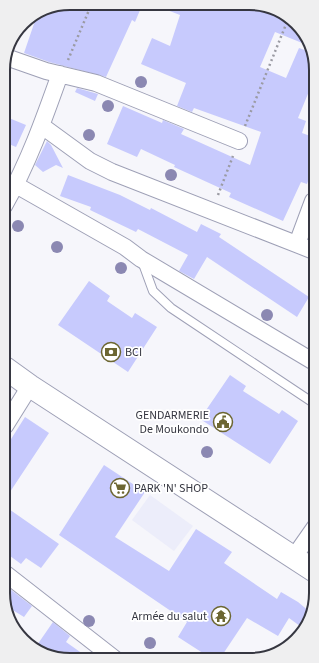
<svg xmlns="http://www.w3.org/2000/svg" width="319" height="663" viewBox="0 0 319 663" font-family="'Source Sans 3',sans-serif">
<style>
.built{fill:#ecedfa}
.building{fill:#c7cafd}
.lines{fill:none;stroke-linecap:round;stroke-linejoin:round}
.service-casing{stroke:#9ea0b6;stroke-width:10}
.minor-casing{stroke:#9ea0b6;stroke-width:18}
.primary-casing{stroke:#9ea0b6;stroke-width:24}
.path{stroke:#9b9ba3;stroke-width:2.5;stroke-dasharray:2 3;stroke-linecap:butt}
.service{stroke:#fff;stroke-width:8}
.minor{stroke:#fff;stroke-width:16}
.primary{stroke:#fff;stroke-width:22}
.tree{fill:#8b88b2}
.labels{text-anchor:middle;dominant-baseline:central;stroke-width:3.5;stroke-linejoin:round;paint-order:stroke}
.poi-label{font-size:12px;fill:#363741;stroke:#fff;text-anchor:start}
.rim{fill:none;stroke:#363741;stroke-width:2}
</style>
<rect width="100%" height="100%" fill="#f6f6fb"/>
<path class="built" d="M 150,495 L 193,526 L 174,551 L 132,520 Z"/>
<path class="building" d="M 70,3 L 143,3 L 135,22 L 132,20 L 106,77 L 49,62 L 24,53 L 37,15 Z
M 155,4 L 262,4 L 293,20 L 312,47 L 275,32 L 260,67 L 286,78 L 299,48 L 313,53 L 312,84 L 298,118 L 306,121 L 302,133 L 313,137 L 313,168 L 307,184 L 301,182 L 283,221 L 229,197 L 231,193 L 174,167 L 175,165 L 141,149 L 137,157 L 107,144 L 123,106 L 162,123 L 163,120 L 184,129 L 181,134 L 250,165 L 261,132 L 194,108 L 192,112 L 177,106 L 186,83 L 141,64 L 152,38 L 170,46 L 180,15 L 154,5 Z
M 77,88 L 98,94 L 95,101 L 75,92 Z
M 4,116 L 26,125 L 16,147 L 4,142 Z
M 47,141 L 51,145 L 63,168 L 56,165 L 43,172 L 35,165 Z
M 68,175 L 120,195 L 150,210 L 151,208 L 197,232 L 201,224 L 221,234 L 219,237 L 309,297 L 297,317 L 207,257 L 194,279 L 179,271 L 188,255 L 138,229 L 136,232 L 90,210 L 91,207 L 60,196 Z
M 89,281 L 110,296 L 107,301 L 132,318 L 135,313 L 157,327 L 128,372 L 58,325 Z
M 230,375 L 246,386 L 243,391 L 279,414 L 282,410 L 298,421 L 270,464 L 200,419 Z
M 25,417 L 49,433 L 6,498 L 6,447 Z
M 104,465 L 145,492 L 115,537 L 169,571 L 196,529 L 232,552 L 224,563 L 277,599 L 281,592 L 298,602 L 310,612 L 304,629 L 289,618 L 278,636 L 247,618 L 221,657 L 209,657 L 178,637 L 187,622 L 59,535 Z
M 6,507 L 59,544 L 41,568 L 26,558 L 21,564 L 6,553 Z
M 6,586 L 32,606 L 24,617 L 6,606 Z
M 53,622 L 70,636 L 66,642 L 90,659 L 61,659 L 35,648 Z"/>
<g class="lines">
<defs>
<path id="service" d="M 142,261 L 153,291 L 171,308 L 315,404"/>
<path id="minor" d="M 6,57 L 46,71 L 96,83 L 239,141
M 42,126 L 90,161 L 112,172 L 314,251
M 16,185 L 125,247 L 141,259 L 314,362
M 4,206 C 28,164 44,119 60,74
M 297,244 L 313,201
M 5,426 L 30,386
M 294,557 L 315,527
M 6,574 L 115,659"/>
<path id="primary" d="M 5,368 L 30,386 L 316,572"/>
</defs>
<use href="#service" class="service-casing"/>
<use href="#minor" class="minor-casing"/>
<use href="#primary" class="primary-casing"/>
<path class="path" d="M 68,60 L 92,3
M 245,126 L 289,17
M 218,195 L 233,156"/>
<use href="#service" class="service"/>
<use href="#minor" class="minor"/>
<use href="#primary" class="primary"/>
</g>
<g class="tree">
<circle cx="141" cy="82" r="6"/>
<circle cx="108" cy="106" r="6"/>
<circle cx="89" cy="135" r="6"/>
<circle cx="171" cy="175" r="6"/>
<circle cx="18" cy="226" r="6"/>
<circle cx="57" cy="247" r="6"/>
<circle cx="121" cy="268" r="6"/>
<circle cx="267" cy="315" r="6"/>
<circle cx="207" cy="452" r="6"/>
<circle cx="89" cy="621" r="6"/>
<circle cx="150" cy="643" r="6"/>
</g>
<defs>
<symbol id="bank-ring" viewBox="-11 -11 22 22"><circle r="9.5" fill="#fff" stroke="#6c6632" stroke-width="1.5"/><path d="M-6-4H6V4H-6ZM0-2.3a2.3 2.3 0 1 0 0 4.6a2.3 2.3 0 1 0 0-4.6Z" fill="#6c6632"/></symbol>
<symbol id="civic-ring" viewBox="-11 -11 22 22"><circle r="9.5" fill="#fff" stroke="#6c6632" stroke-width="1.5"/><path d="M-.6-6.5H3V-4.5H.6V-3L4-1V1h2V6H-6V1h2V-1L-.6-3ZM-1.2 2.5V6h2.4V2.5Z" fill="#6c6632"/></symbol>
<symbol id="supermarket-ring" viewBox="-11 -11 22 22"><circle r="9.5" fill="#fff" stroke="#6c6632" stroke-width="1.5"/><path d="M-6-5.5h2.5l.6 2H6L4.5 2H-2.5L-4.4-4H-6ZM-1.5 3.2a1.3 1.3 0 1 0 .1 0ZM3 3.2a1.3 1.3 0 1 0 .1 0Z" fill="#6c6632"/></symbol>
<symbol id="temple-ring" viewBox="-11 -11 22 22"><circle r="9.5" fill="#fff" stroke="#6c6632" stroke-width="1.5"/><path d="M0-6L5-2H3V0L6.5 2.5H4V6H1.5V3h-3V6H-4V2.5H-6.5L-3 0V-2H-5Z" fill="#6c6632"/></symbol>
</defs>
<g fill-rule="evenodd">
<use href="#bank-ring" x="100" y="341" width="22" height="22"/>
<use href="#civic-ring" x="212" y="411" width="22" height="22"/>
<use href="#supermarket-ring" x="109" y="477" width="22" height="22"/>
<use href="#temple-ring" x="210" y="605" width="22" height="22"/>
</g>
<g class="labels">
<g class="poi-label">
<text x="125" y="352">BCI</text>
<text x="209" y="415" text-anchor="end">GENDARMERIE<tspan x="209" dy="14">De Moukondo</tspan></text>
<text x="134" y="488">PARK 'N' SHOP</text>
<text x="207" y="616" text-anchor="end">Armée du salut</text>
</g>
</g>
<path d="M0 0H319V663H0ZM70 10H249A60 60 0 0 1 309 70V593A60 60 0 0 1 249 653H70A60 60 0 0 1 10 593V70A60 60 0 0 1 70 10Z" fill="#efeff0" fill-rule="evenodd"/>
<path class="rim" d="M70 10H249A60 60 0 0 1 309 70V593A60 60 0 0 1 249 653H70A60 60 0 0 1 10 593V70A60 60 0 0 1 70 10Z"/>
</svg>
